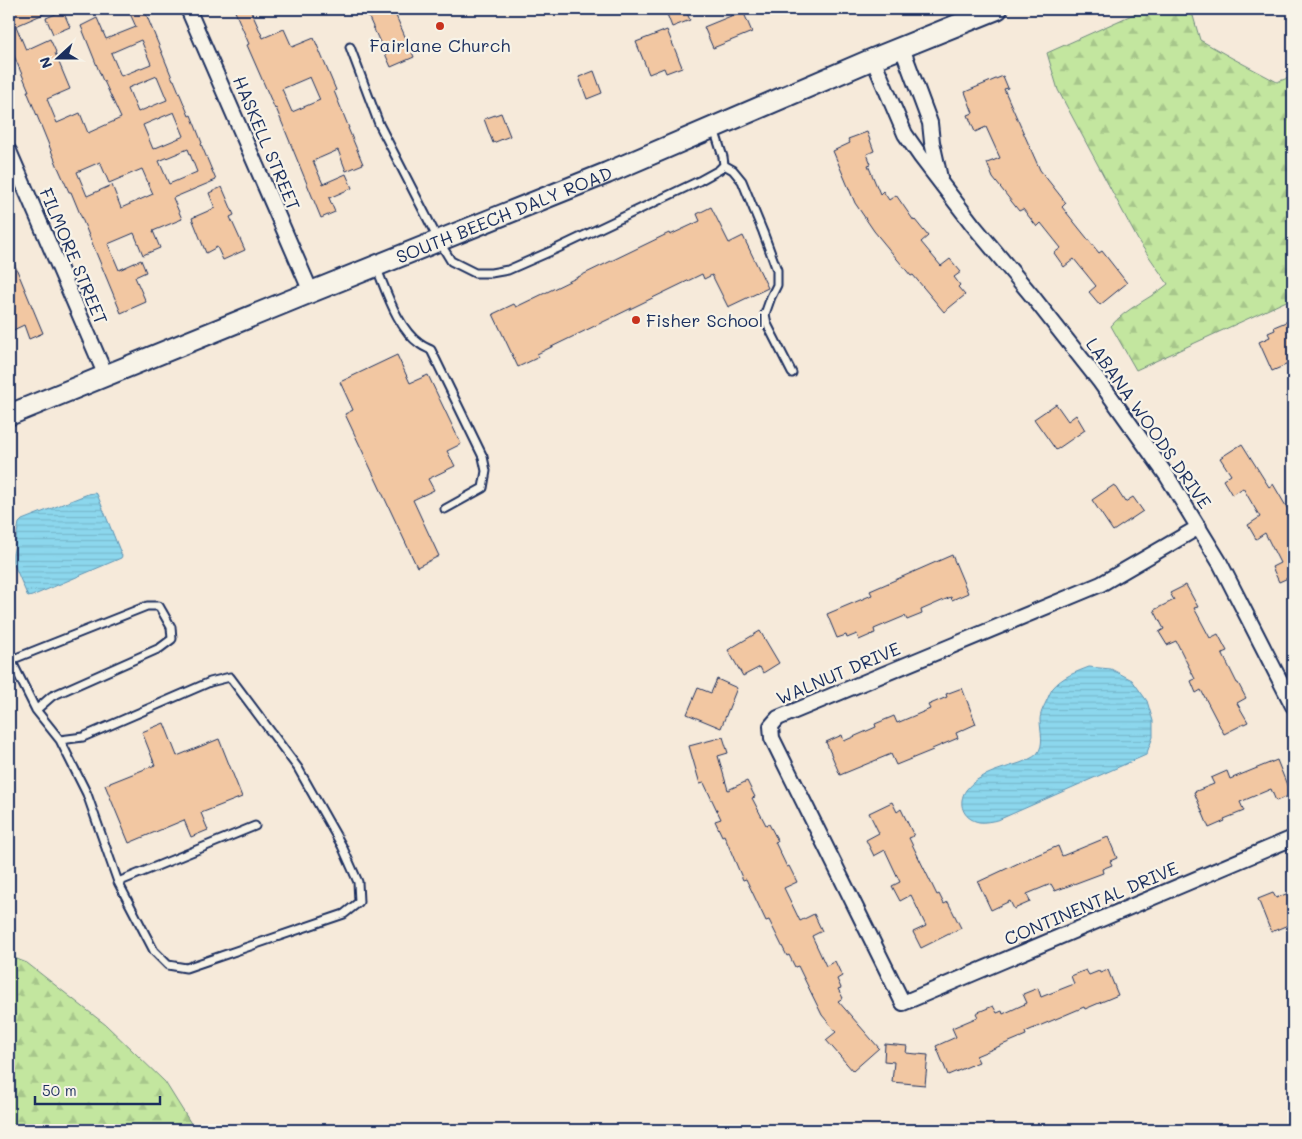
<svg xmlns="http://www.w3.org/2000/svg" width="1302" height="1139" viewBox="0 0 1302 1139" font-family="Mali,sans-serif">
<style>
.forest{fill:url(#forest-firs);stroke:#6f8a7e}
.water{fill:url(#water-rules);stroke:#5f94b4}
.building{fill:#f2c7a2;stroke:#1b2f5e;fill-rule:evenodd}
.lines{fill:none;stroke-linecap:round;stroke-linejoin:round}
.lane-casing{stroke:#1b2f5e;stroke-width:11}
.street-casing{stroke:#1b2f5e;stroke-width:18}
.secondary-casing{stroke:#1b2f5e;stroke-width:24}
.lane{stroke:#f7f3e8;stroke-width:7}
.street{stroke:#f7f3e8;stroke-width:14}
.secondary{stroke:#f7f3e8;stroke-width:20}
.poi-dot{fill:#c8321e;stroke:#f7f3e8;stroke-width:2}
.labels{text-anchor:middle;dominant-baseline:central;stroke-width:4.5;stroke-linejoin:round;paint-order:stroke}
.poi-label{font-size:18px;fill:#1b2f5e;stroke:#f7f3e8}
.street-label{font-size:18px;fill:#1b2f5e;stroke:#f7f3e8}
</style>
<defs>
<pattern id="forest-firs" width="22" height="20" patternUnits="userSpaceOnUse" patternTransform="scale(1.25)"><rect width="22" height="20" fill="#c3e69f"/><path d="M5 1l3.5 6h-7zM16 11l3.5 6h-7z" fill="#a7c68b"/></pattern>
<pattern id="water-rules" width="6" height="5" patternUnits="userSpaceOnUse" patternTransform="scale(1.25)"><rect width="6" height="5" fill="#8cd7ed"/><path d="M0 2.5h6" fill="none" stroke="#78b9ce"/></pattern>
</defs>
<rect width="100%" height="100%" fill="#f6eada"/>
<filter id="ink" filterUnits="userSpaceOnUse"><feTurbulence type="fractalNoise" baseFrequency=".02" numOctaves="2"/><feDisplacementMap in="SourceGraphic" scale="10" xChannelSelector="R" yChannelSelector="G"/><feConvolveMatrix kernelMatrix="1 2 1 2 8 2 1 2 1" color-interpolation-filters="sRGB"/></filter>
<g filter="url(#ink)">
<path class="forest" d="M 1145,9 L 1191,9 L 1200,40 L 1232,58 L 1277,82 L 1293,76 L 1293,298 L 1136,370 L 1111,326 C 1126,308 1150,299 1168,284 L 1139,242 L 1058,90 L 1047,53 Z
M 9,956 L 27,963 L 106,1025 L 165,1082 L 195,1130 L 9,1130 Z"/>
<path class="water" d="M 94,493 L 97,494 L 122,556 L 121,558 L 32,596 L 28,597 L 13,562 L 13,554 L 19,523 L 22,520 L 88,494 Z
M 1089,667 L 1111,669 L 1132,680 L 1147,701 L 1153,721 L 1153,737 L 1146,755 L 998,820 C 992,821 984,823 979,822 C 963,819 957,803 966,790 C 978,774 1002,769 1020,763 C 1025,761 1033,758 1037,754 C 1045,744 1040,732 1040,720 C 1040,714 1043,708 1046,702 C 1048,698 1050,692 1053,688 C 1062,677 1076,672 1089,667 Z"/>
<path class="building" d="M 9,9 L 10,12 L 18,9 L 55,9 L 16,26 L 26,50 L 50,39 L 56,52 L 55,53 L 70,89 L 47,99 L 57,123 L 80,113 L 88,133 L 121,118 L 104,81 L 103,81 L 81,26 L 97,18 L 106,39 L 136,27 L 128,9 L 144,9 L 173,80 L 174,80 L 189,116 L 191,115 L 202,143 L 201,144 L 216,180 L 173,198 L 182,219 L 153,231 L 160,248 L 143,255 L 134,233 L 108,244 L 119,270 L 141,260 L 146,272 L 135,277 L 146,302 L 121,313 L 71,192 L 69,192 L 57,165 L 27,91 L 29,91 L 9,44 ZM 141,40 L 151,64 L 121,76 L 111,53 ZM 157,76 L 167,100 L 138,112 L 128,88 ZM 174,112 L 184,136 L 153,149 L 143,125 ZM 188,149 L 197,172 L 169,184 L 159,161 ZM 100,162 L 109,183 L 142,169 L 153,194 L 121,208 L 112,185 L 87,196 L 77,172 Z
M 234,9 L 250,9 L 263,38 L 284,29 L 292,47 L 314,38 L 336,90 L 334,91 L 349,128 L 348,128 L 363,164 L 346,171 L 338,150 L 313,161 L 323,184 L 346,174 L 352,188 L 329,198 L 335,212 L 321,218 L 276,108 L 275,109 L 247,45 L 249,44 ZM 310,77 L 320,100 L 292,112 L 282,89 Z
M 365,9 L 393,9 L 414,57 L 391,67 Z
M 665,9 L 685,9 L 690,20 L 672,27 Z
M 63,11 L 70,27 L 53,34 L 46,18 Z
M 743,11 L 752,32 L 713,48 L 704,27 Z
M 667,30 L 682,67 L 666,73 L 664,68 L 649,74 L 636,42 Z
M 594,71 L 602,93 L 587,99 L 579,77 Z
M 1003,76 L 1008,88 L 1004,89 L 1040,170 L 1066,203 L 1062,207 L 1099,253 L 1102,251 L 1127,283 L 1100,305 L 1089,292 L 1096,286 L 1074,259 L 1064,267 L 1054,253 L 1061,248 L 1041,223 L 1037,227 L 1023,209 L 1019,211 L 993,178 L 987,163 L 1000,158 L 986,127 L 975,132 L 968,115 L 973,113 L 965,92 Z
M 501,113 L 510,136 L 493,143 L 484,119 Z
M 867,132 L 874,151 L 867,154 L 871,164 L 868,165 L 880,194 L 883,191 L 889,200 L 896,195 L 914,221 L 915,220 L 928,236 L 921,242 L 941,266 L 950,259 L 961,272 L 954,277 L 960,285 L 958,287 L 965,295 L 944,312 L 913,275 L 911,276 L 874,231 L 855,203 L 833,151 L 850,143 L 848,139 Z
M 222,187 L 234,215 L 230,217 L 245,250 L 223,260 L 217,247 L 206,253 L 192,218 L 215,208 L 209,193 Z
M 711,207 L 729,243 L 743,236 L 768,288 L 728,307 L 712,275 L 704,279 L 702,274 L 537,354 L 539,357 L 518,367 L 493,314 L 514,304 L 516,307 L 669,233 L 670,235 L 700,221 L 697,214 Z
M 9,251 L 43,333 L 29,339 L 24,325 L 9,332 Z
M 1293,319 L 1293,362 L 1272,371 L 1259,342 L 1270,337 L 1268,333 L 1275,330 L 1274,327 Z
M 397,355 L 410,383 L 428,375 L 461,444 L 447,451 L 455,466 L 428,479 L 434,490 L 413,500 L 439,556 L 417,567 L 345,414 L 353,410 L 340,382 Z
M 1056,404 L 1068,421 L 1076,415 L 1085,430 L 1056,450 L 1034,419 Z
M 1242,444 L 1269,487 L 1273,484 L 1293,518 L 1293,588 L 1288,578 L 1279,582 L 1272,567 L 1280,563 L 1265,533 L 1256,539 L 1248,525 L 1260,517 L 1243,488 L 1232,495 L 1223,480 L 1231,475 L 1220,458 Z
M 1114,485 L 1125,502 L 1133,497 L 1143,511 L 1113,531 L 1092,500 Z
M 952,555 L 968,593 L 952,600 L 951,597 L 921,610 L 922,614 L 907,620 L 905,616 L 874,629 L 875,633 L 859,640 L 857,634 L 847,638 L 846,635 L 837,638 L 827,614 L 872,595 L 870,591 Z
M 1186,585 L 1198,607 L 1194,608 L 1210,638 L 1218,634 L 1227,651 L 1222,653 L 1237,683 L 1238,683 L 1246,698 L 1237,703 L 1248,722 L 1224,734 L 1201,690 L 1196,693 L 1191,681 L 1195,679 L 1176,641 L 1167,645 L 1159,632 L 1164,629 L 1154,610 L 1174,600 L 1170,593 Z
M 760,631 L 779,663 L 763,673 L 760,667 L 743,676 L 728,650 Z
M 717,679 L 737,688 L 721,728 L 687,714 L 698,688 L 711,693 Z
M 962,688 L 976,724 L 956,733 L 958,738 L 932,749 L 933,750 L 896,765 L 891,754 L 840,775 L 826,742 L 842,735 L 844,741 L 876,727 L 875,724 L 894,716 L 897,723 L 930,709 L 928,705 L 947,697 L 946,694 Z
M 164,723 L 177,756 L 219,739 L 242,797 L 201,813 L 208,830 L 191,837 L 184,820 L 129,843 L 105,785 L 155,765 L 142,732 Z
M 723,737 L 728,753 L 718,756 L 728,790 L 747,781 L 755,797 L 752,798 L 766,825 L 769,824 L 778,841 L 775,842 L 787,867 L 789,866 L 797,882 L 784,888 L 800,921 L 814,914 L 822,931 L 812,936 L 826,966 L 835,961 L 842,976 L 837,979 L 841,988 L 838,989 L 843,998 L 838,1001 L 879,1048 L 853,1071 L 826,1040 L 836,1032 L 822,1015 L 798,966 L 795,967 L 789,955 L 787,956 L 769,920 L 766,921 L 746,879 L 743,880 L 724,835 L 722,836 L 715,821 L 721,819 L 704,783 L 700,784 L 689,746 Z
M 1277,760 L 1291,795 L 1276,801 L 1271,789 L 1240,802 L 1244,811 L 1224,819 L 1225,821 L 1209,828 L 1194,792 L 1214,784 L 1211,778 L 1227,771 L 1230,779 Z
M 892,802 L 897,812 L 901,809 L 914,836 L 909,838 L 937,895 L 939,894 L 944,904 L 948,902 L 961,928 L 921,948 L 913,932 L 926,926 L 911,895 L 900,901 L 892,886 L 900,882 L 885,850 L 874,856 L 866,840 L 879,833 L 869,813 Z
M 1108,837 L 1117,858 L 1110,861 L 1112,865 L 1102,869 L 1103,873 L 1055,891 L 1051,884 L 1027,894 L 1030,902 L 1014,909 L 1010,901 L 991,910 L 978,882 L 1025,860 L 1058,846 L 1062,856 Z
M 1273,893 L 1276,898 L 1286,894 L 1287,896 L 1293,894 L 1293,923 L 1271,932 L 1258,899 Z
M 1086,970 L 1089,975 L 1099,971 L 1100,973 L 1108,970 L 1118,995 L 1085,1009 L 1084,1007 L 1025,1032 L 1026,1035 L 976,1056 L 979,1062 L 948,1075 L 936,1046 L 956,1037 L 952,1028 L 978,1017 L 976,1013 L 993,1006 L 997,1013 L 1002,1011 L 1003,1014 L 1027,1003 L 1023,994 L 1038,988 L 1041,997 L 1074,984 L 1071,976 Z
M 885,1044 L 907,1046 L 906,1053 L 928,1055 L 925,1085 L 892,1082 L 894,1062 L 884,1061 Z"/>
<g class="lines">
<defs>
<path id="lane" d="M 350,47 L 379,124 L 439,241 L 451,261 L 475,273 L 491,273 L 508,270 L 556,249 L 699,181 L 719,170 L 724,165 L 723,157 L 714,129
M 724,165 L 733,170 L 742,181 L 763,232 L 777,270 L 777,285 L 771,297 L 765,314 L 767,324 L 792,373
M 377,269 C 387,293 398,329 420,344 C 424,347 427,348 431,350 L 483,457 L 486,471 L 483,488 L 445,509
M 9,656 L 36,710 L 60,740 L 87,794 L 118,882 L 154,951 L 168,965 L 186,968 L 344,914 L 359,902 L 358,882 L 342,846 L 298,768 L 230,677 L 210,682 L 83,737 L 60,740
M 11,660 L 147,606 L 159,606 L 171,627 L 172,639 L 160,648 L 52,696 L 36,710
M 118,882 L 255,826"/>
<path id="street" d="M 188,9 L 311,292
M 902,48 L 930,123 L 932,142 L 940,178
M 873,59 L 905,134 L 921,157 L 973,225 L 1033,297 L 1100,382 L 1167,476 L 1220,563 L 1293,706
M 9,151 L 106,376
M 1199,527 L 1101,584 L 778,718 L 771,726 L 772,738 L 903,1003 L 1293,838"/>
<g id="secondary">
<path id="s1" d="M 9,415 L 311,292 L 607,173 L 873,59 L 997,9"/>
</g>
</defs>
<use href="#lane" class="lane-casing"/>
<use href="#street" class="street-casing"/>
<use href="#secondary" class="secondary-casing"/>
<use href="#lane" class="lane"/>
<use href="#street" class="street"/>
<use href="#secondary" class="secondary"/>
</g>
</g>
<g class="poi-dot">
<circle cx="440" cy="26" r="5"/>
<circle cx="636" cy="320" r="5"/>
</g>
<g class="labels">
<g class="poi-label">
<text x="440" y="45">Fairlane Church</text>
<text x="646" y="320" text-anchor="start">Fisher School</text>
</g>
<g class="street-label">
<text transform="translate(267 143) rotate(67)">HASKELL STREET</text>
<text stroke="none"><textPath href="#s1" startOffset="534">SOUTH BEECH DALY ROAD</textPath></text>
<text transform="translate(74 256) rotate(67)">FILMORE STREET</text>
<text transform="translate(1149 423) rotate(55)">LABANA WOODS DRIVE</text>
<text transform="translate(838 673) rotate(-23)">WALNUT DRIVE</text>
<text transform="translate(1091 903) rotate(-23)">CONTINENTAL DRIVE</text>
</g>
</g>
<rect width="1302" height="1139" fill="none" stroke="#f7f3e8" stroke-width="30"/>
<rect x="15" y="15" width="1272" height="1109" fill="none" stroke="#1b2f5e" stroke-width="2" filter="url(#ink)"/>
<g transform="translate(58 58) rotate(249)" stroke="#f7f3e8" stroke-width="4" paint-order="stroke">
<path d="M0-4L9 19L0 12L-9 19Z" fill="#1b2f5e"/>
<text y="-8" font-size="14" font-weight="bold" text-anchor="middle" fill="#1b2f5e">N</text>
</g>
<path d="M35 1096v8h125v-8" fill="none" stroke="#1b2f5e" stroke-width="2.5"/>
<text x="42" y="1096" font-size="15" fill="#1b2f5e" stroke="#f7f3e8" stroke-width="4" paint-order="stroke">50 m</text>
</svg>
